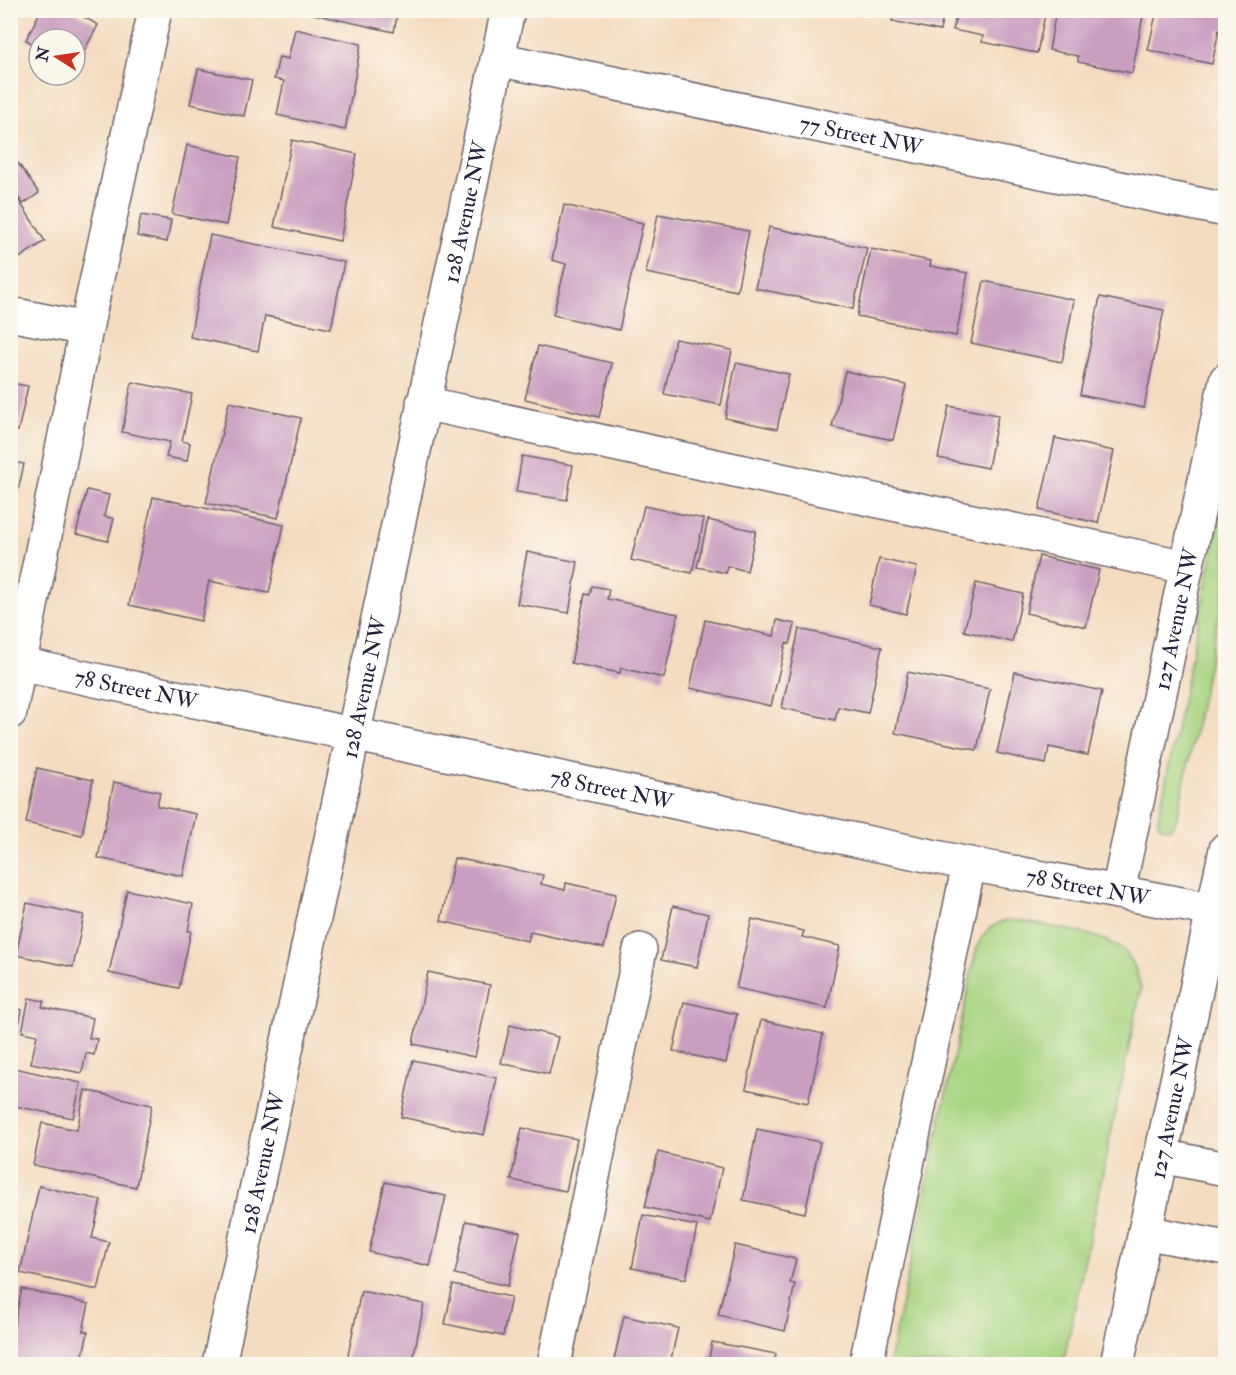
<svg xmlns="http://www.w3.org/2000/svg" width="1236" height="1375" font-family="'IM FELL Double Pica',serif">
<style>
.green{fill:#a8d582;stroke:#657c5e;stroke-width:1.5}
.building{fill:#c99ec0}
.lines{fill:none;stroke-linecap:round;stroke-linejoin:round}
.minor-casing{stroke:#6c636a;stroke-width:36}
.minor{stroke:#fff;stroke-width:33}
.labels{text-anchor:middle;stroke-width:4.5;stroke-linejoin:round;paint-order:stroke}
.street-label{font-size:22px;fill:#22223b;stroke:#fbf7ec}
</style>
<rect width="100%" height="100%" fill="#fbf7ec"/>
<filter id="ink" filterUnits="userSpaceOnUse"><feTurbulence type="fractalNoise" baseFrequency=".0167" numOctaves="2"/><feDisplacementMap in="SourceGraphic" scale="12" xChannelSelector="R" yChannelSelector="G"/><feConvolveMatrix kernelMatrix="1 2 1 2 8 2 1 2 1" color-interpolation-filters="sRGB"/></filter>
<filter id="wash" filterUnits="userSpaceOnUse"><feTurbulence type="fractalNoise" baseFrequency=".008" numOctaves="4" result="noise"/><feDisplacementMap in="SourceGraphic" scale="24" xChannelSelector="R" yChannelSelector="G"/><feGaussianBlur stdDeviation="1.35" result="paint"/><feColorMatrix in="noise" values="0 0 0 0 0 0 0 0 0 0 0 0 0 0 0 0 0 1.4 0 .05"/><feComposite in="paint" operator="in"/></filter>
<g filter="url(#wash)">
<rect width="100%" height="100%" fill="#f4dcc0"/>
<g class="green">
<polygon points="1225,491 1225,585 1176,822 1169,829 1159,826 1158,820"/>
<path d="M1015 920C1046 927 1105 931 1127 954 1135 964 1138 976 1141 989L1063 1364H889L977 947C985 928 995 921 1015 920Z"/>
</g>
<g id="blocks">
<g class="building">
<polygon points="41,10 72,10 98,25 75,68 75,39 39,39 39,47 26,40"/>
<polygon points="313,10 398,10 394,32 313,14"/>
<polygon points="944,10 940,31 892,21 894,14 884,12"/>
<polygon points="957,10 1046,10 1037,53 982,42 983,36 953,30"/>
<polygon points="1056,10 1144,10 1132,73 1078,62 1078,56 1049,50"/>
<polygon points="1157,10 1226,10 1225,32 1219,30 1212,64 1148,50"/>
<polygon points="295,29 361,44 345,130 277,115 284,81 274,79 279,57 288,59"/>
<polygon points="198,69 252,80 244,116 190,104"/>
<polygon points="292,140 357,154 340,241 274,227"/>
<polygon points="187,145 240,157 226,225 172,214"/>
<polygon points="18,163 39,193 23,204 10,186 10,168"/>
<polygon points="14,193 45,241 10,264 10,195"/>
<polygon points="564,205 643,223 619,330 553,315 566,264 552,260"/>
<polygon points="658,214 749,231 737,291 646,273"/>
<polygon points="141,215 171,220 167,242 137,236"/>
<polygon points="769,227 867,248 853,309 755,288"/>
<polygon points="210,235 344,262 331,329 265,316 258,351 190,337"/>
<polygon points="871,249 931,261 930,266 968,273 956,336 857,316"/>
<polygon points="984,281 1074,300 1062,362 971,343"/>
<polygon points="1100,297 1164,310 1144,408 1080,395"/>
<polygon points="675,339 732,350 721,405 664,394"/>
<polygon points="538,346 612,363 599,417 525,399"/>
<polygon points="736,363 789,374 777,429 725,418"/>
<polygon points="845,371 906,385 893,440 832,427"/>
<polygon points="132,382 192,394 182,441 190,443 187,461 166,457 170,442 122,432"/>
<polygon points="10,383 28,386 18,431 10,429"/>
<polygon points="229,402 301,418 278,518 206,503"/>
<polygon points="949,406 998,415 988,468 938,458"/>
<polygon points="1055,438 1114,451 1098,523 1039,510"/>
<polygon points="522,456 573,465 567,500 516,492"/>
<polygon points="10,461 24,464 11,522 10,522"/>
<polygon points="87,490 109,495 104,516 114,519 108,541 76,534"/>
<polygon points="153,497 284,525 269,593 209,581 201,621 129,605"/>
<polygon points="644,506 704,519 692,573 631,560"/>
<polygon points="708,520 756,531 747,571 727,566 726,573 697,567"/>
<polygon points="527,552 578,562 569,613 517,604"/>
<polygon points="1039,556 1099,570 1086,627 1026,613"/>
<polygon points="879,559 917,567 906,614 869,605"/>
<polygon points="976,583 1023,594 1012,642 964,631"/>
<polygon points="592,586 609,589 607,599 678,614 664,678 621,668 620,673 571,663 585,594 590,595"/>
<polygon points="705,620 774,636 777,620 795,624 790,644 786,643 771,706 690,688"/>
<polygon points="799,629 882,647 868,713 838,707 835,720 782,708"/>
<polygon points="908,672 990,689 977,750 895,733"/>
<polygon points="1015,672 1102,691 1088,755 1049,747 1046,764 997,753"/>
<polygon points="37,768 93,780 82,835 26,823"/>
<polygon points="114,782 160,792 157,806 196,814 183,876 98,858"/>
<polygon points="454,858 543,875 541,884 565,890 566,883 616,894 604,948 530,932 528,941 441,921"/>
<polygon points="127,890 193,904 188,931 191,931 179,988 109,973"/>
<polygon points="27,903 84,915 73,967 16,955"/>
<polygon points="673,906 708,914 697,967 661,960"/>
<polygon points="752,919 804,931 802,937 840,946 827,1008 736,988"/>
<polygon points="428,972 490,985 475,1057 413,1044"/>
<polygon points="29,998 44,1001 42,1007 93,1018 89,1038 97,1039 94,1055 86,1053 82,1073 31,1063 37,1035 22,1032"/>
<polygon points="684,1002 737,1014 726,1063 673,1051"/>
<polygon points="10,1007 22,1010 12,1058 10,1058"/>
<polygon points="761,1020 823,1034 808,1103 746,1089"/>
<polygon points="510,1025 558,1037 549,1074 501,1063"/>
<polygon points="413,1060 497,1078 484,1135 401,1117"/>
<polygon points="10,1067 81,1083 73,1118 10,1105"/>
<polygon points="85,1090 152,1105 136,1187 33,1165 42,1123 77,1130"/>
<polygon points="522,1128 577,1139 566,1191 511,1180"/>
<polygon points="757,1129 820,1142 805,1213 743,1200"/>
<polygon points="658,1152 722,1168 710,1222 645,1207"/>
<polygon points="385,1182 446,1196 430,1266 369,1252"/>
<polygon points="39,1186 101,1200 92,1238 109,1242 98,1290 20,1273"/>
<polygon points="643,1215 697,1226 686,1279 632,1268"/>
<polygon points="466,1221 520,1232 508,1286 455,1274"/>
<polygon points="735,1245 796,1259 790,1283 795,1284 785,1331 718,1315"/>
<polygon points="453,1285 511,1297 503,1336 445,1324"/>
<polygon points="22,1289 89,1304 83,1331 88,1332 81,1364 10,1364 10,1342"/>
<polygon points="361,1291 424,1304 412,1364 368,1364 347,1360"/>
<polygon points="624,1316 678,1328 670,1364 613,1364"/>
<polygon points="712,1342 776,1354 774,1364 708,1364"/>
</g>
</g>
</g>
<g filter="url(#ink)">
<use href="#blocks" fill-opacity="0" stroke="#6c636a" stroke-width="1.5"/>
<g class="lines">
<g class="minor-casing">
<g id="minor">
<path id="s1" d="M497 59 1226 210"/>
<polyline points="10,314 86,329"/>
<polyline points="423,403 1186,567"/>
<path id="s2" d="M10 662 969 864 1213 910"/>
<polyline points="10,712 86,329 155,10"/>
<path id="s3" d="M1118 892 1226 380"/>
<polyline points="1161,1156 1226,1169"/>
<polyline points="1145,1232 1226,1248"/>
<path id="s4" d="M219 1364 508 10"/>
<polyline points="554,1364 640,950"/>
<polyline points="866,1364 969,864"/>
<path id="s5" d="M1117 1364 1226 849"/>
</g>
</g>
<use href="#minor" class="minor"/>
</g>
</g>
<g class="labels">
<g class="street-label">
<text dy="8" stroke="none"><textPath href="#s1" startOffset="372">77 Street NW</textPath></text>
<text dy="8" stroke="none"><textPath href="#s4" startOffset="1178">128 Avenue NW</textPath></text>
<text dy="8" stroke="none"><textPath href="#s3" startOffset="279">127 Avenue NW</textPath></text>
<text dy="8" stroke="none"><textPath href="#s4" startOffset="692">128 Avenue NW</textPath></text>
<text dy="8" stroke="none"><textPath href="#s2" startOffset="129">78 Street NW</textPath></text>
<text dy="8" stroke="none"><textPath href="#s2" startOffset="615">78 Street NW</textPath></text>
<text dy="8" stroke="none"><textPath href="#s2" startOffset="1101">78 Street NW</textPath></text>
<text dy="8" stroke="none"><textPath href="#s5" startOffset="262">127 Avenue NW</textPath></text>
<text dy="8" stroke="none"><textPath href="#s4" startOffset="206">128 Avenue NW</textPath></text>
</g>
</g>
<rect width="1236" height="1375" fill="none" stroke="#fbf7ec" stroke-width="36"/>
<g transform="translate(57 57) rotate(282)"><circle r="28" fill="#fbf7ec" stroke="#a4a2a5" stroke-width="1.5"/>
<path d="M0-4.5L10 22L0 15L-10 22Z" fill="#c8321e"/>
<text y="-9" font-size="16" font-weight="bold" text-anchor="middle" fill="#22223b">N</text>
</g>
</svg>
